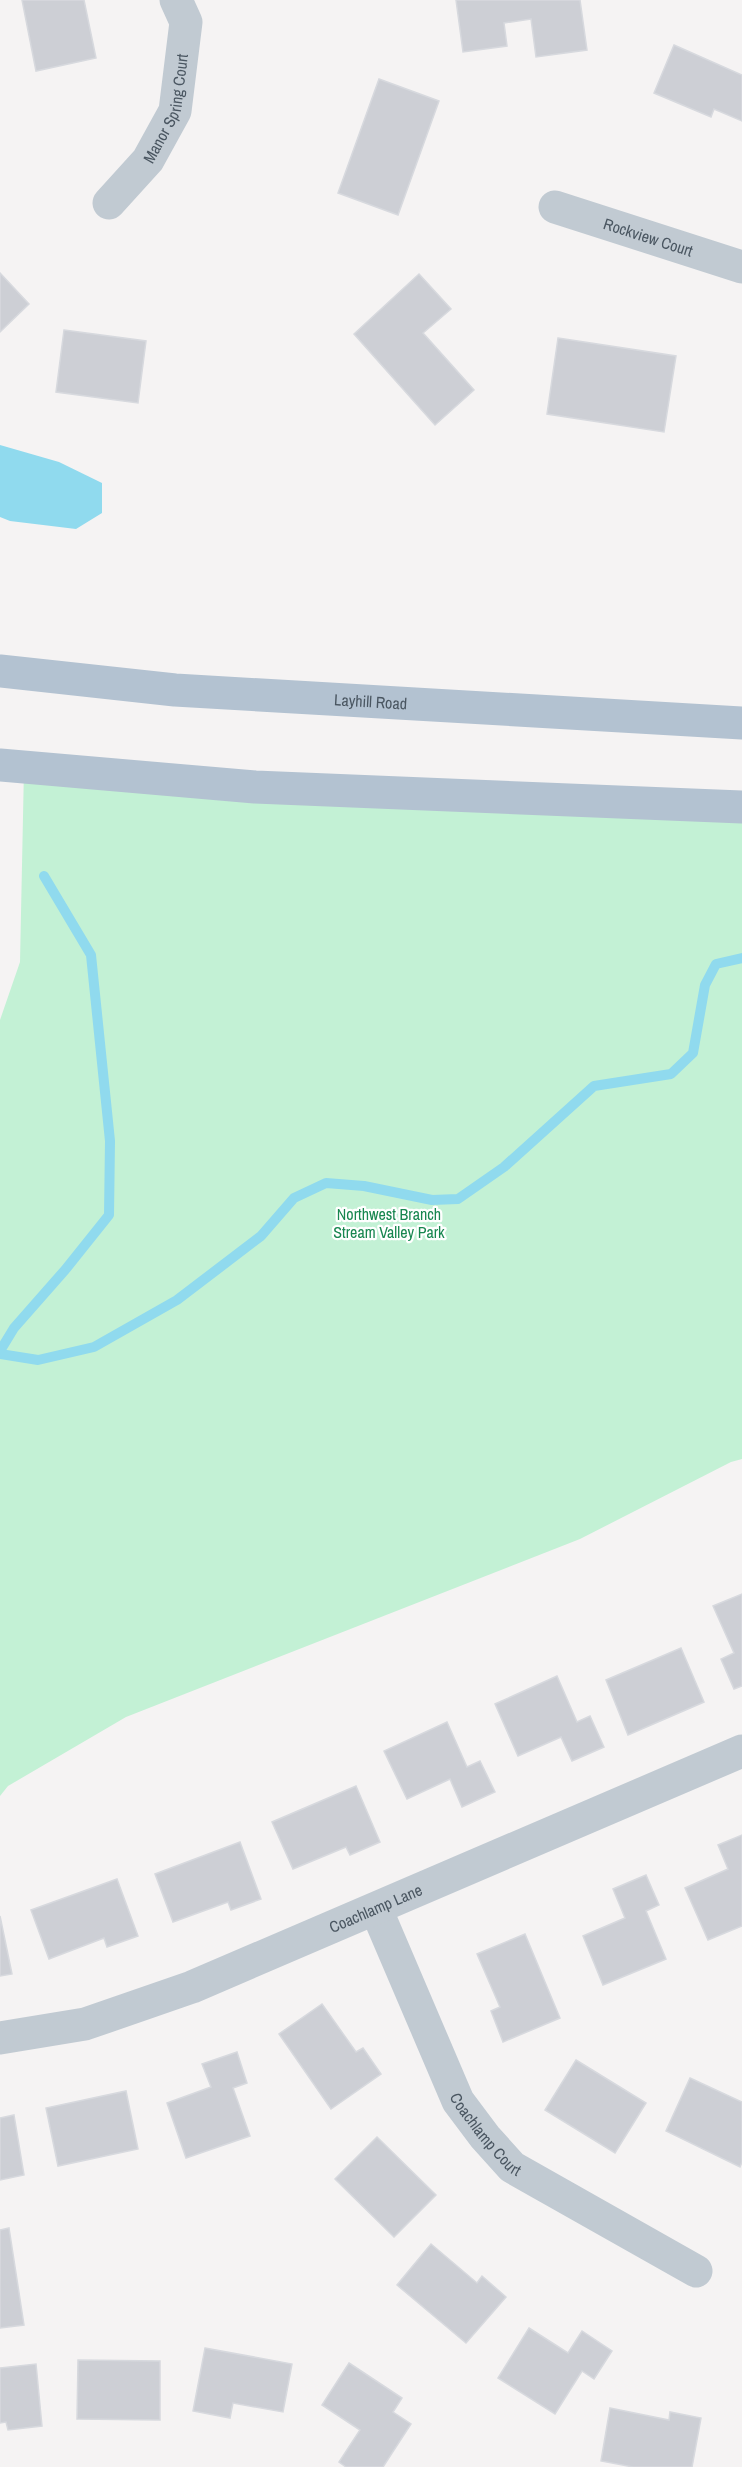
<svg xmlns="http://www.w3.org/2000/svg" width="742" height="2467" font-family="'Archivo Narrow',sans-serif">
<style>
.green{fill:#c3f1d5}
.water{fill:#90daee}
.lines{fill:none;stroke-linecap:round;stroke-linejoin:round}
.stream{stroke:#90daee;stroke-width:10}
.building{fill:#cdcfd5;stroke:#d7d9de;stroke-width:1.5}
.minor{stroke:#c1cad2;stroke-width:33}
.major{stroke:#b3c2d1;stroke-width:33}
.labels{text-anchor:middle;stroke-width:4.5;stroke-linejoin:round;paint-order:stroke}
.street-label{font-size:16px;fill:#4a5661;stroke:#fff}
.park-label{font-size:16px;fill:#17864f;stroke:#fff}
</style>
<rect width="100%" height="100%" fill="#f5f3f3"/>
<polygon class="green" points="24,768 742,807 742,1459 731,1462 580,1539 126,1717 8,1786 0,1796 0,1020 20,962"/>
<polygon class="water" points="0,445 59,462 102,483 102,513 76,529 10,521 0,517"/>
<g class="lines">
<g class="stream">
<polyline points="0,1351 14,1328 65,1270 109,1215 110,1141 91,955 44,876"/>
<polyline points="0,1354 38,1360 94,1347 177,1300 261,1236 294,1198 326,1183 364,1186 432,1200 458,1199 504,1167 594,1086 671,1074 693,1053 705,985 716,964 742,958"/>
</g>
</g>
<g class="building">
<polygon points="22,0 84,0 96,58 36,71"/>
<polygon points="456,0 580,0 587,50 536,57 531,19 504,23 507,46 463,52"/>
<polygon points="674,45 742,75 742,121 714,109 711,117 654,93"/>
<polygon points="379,79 439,101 398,215 338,193"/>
<polygon points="0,273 29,304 0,332"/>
<polygon points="419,274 451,309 423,333 474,390 435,425 354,334"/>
<polygon points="64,330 146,341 138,403 56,392"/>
<polygon points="558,338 676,356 664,432 547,414"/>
<polygon points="742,1594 742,1686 734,1689 721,1659 734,1653 713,1606"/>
<polygon points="681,1648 704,1702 628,1735 606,1680"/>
<polygon points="557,1676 577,1722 590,1716 604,1747 572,1761 561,1737 518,1756 495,1704"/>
<polygon points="447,1722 467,1767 480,1761 495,1792 462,1807 450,1779 407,1799 384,1751"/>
<polygon points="356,1786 380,1842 350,1855 346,1847 293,1869 272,1822"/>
<polygon points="742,1835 742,1926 708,1940 685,1888 728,1869 718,1845"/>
<polygon points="240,1842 261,1899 231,1910 228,1902 173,1922 155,1874"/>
<polygon points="646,1875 659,1905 646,1911 666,1959 603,1985 583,1936 625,1918 613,1889"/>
<polygon points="117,1879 138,1936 107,1947 104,1938 49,1959 31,1910"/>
<polygon points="0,1916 12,1974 0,1976"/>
<polygon points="525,1934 560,2018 503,2042 491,2011 500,2007 477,1954"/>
<polygon points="322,2004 356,2052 363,2048 381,2074 331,2109 279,2034"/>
<polygon points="237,2052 247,2083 233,2088 250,2136 186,2158 167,2103 211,2087 202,2064"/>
<polygon points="576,2060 646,2103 615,2153 545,2110"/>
<polygon points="690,2078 742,2102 742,2162 740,2167 666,2131"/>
<polygon points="126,2091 138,2149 58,2166 46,2108"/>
<polygon points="14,2115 24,2175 0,2180 0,2118"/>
<polygon points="377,2137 436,2195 394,2237 335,2179"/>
<polygon points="9,2228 24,2325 0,2328 0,2230"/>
<polygon points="431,2244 477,2283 482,2276 506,2297 466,2343 397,2285"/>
<polygon points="529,2328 568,2353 582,2331 612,2351 594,2379 582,2371 555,2414 498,2378"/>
<polygon points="205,2348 292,2364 283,2412 233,2403 230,2418 193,2411"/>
<polygon points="78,2360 160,2361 160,2420 77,2419"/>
<polygon points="349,2363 402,2398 393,2412 411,2424 383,2467 346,2467 339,2462 360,2430 322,2405"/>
<polygon points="36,2364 42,2426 8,2430 6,2422 0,2423 0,2368"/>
<polygon points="610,2408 669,2420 670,2412 701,2418 692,2467 633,2467 601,2461"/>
</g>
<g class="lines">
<g class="minor">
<path id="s1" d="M109 203 148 160 175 111 186 22 176 0"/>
<path id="s2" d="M555 207 742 267"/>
<path id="s3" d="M376 1909 458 2101 485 2137 512 2167 696 2271"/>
<path id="s4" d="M0 2038 85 2024 192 1987 742 1751"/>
</g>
<g class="major">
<path id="s5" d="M0 671 175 690 742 723"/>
<polyline points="0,765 255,787 742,807"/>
</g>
</g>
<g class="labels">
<g class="street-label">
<text dy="6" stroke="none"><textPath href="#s1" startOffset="114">Manor Spring Court</textPath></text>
<text dy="6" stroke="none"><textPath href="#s2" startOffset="98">Rockview Court</textPath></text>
<text dy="6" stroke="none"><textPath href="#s5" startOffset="372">Layhill Road</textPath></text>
<text dy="6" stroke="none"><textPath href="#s4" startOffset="399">Coachlamp Lane</textPath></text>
<text dy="6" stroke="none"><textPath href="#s3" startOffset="252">Coachlamp Court</textPath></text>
</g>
<g class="park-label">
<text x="389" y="1220">Northwest Branch<tspan x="389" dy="18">Stream Valley Park</tspan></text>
</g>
</g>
</svg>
